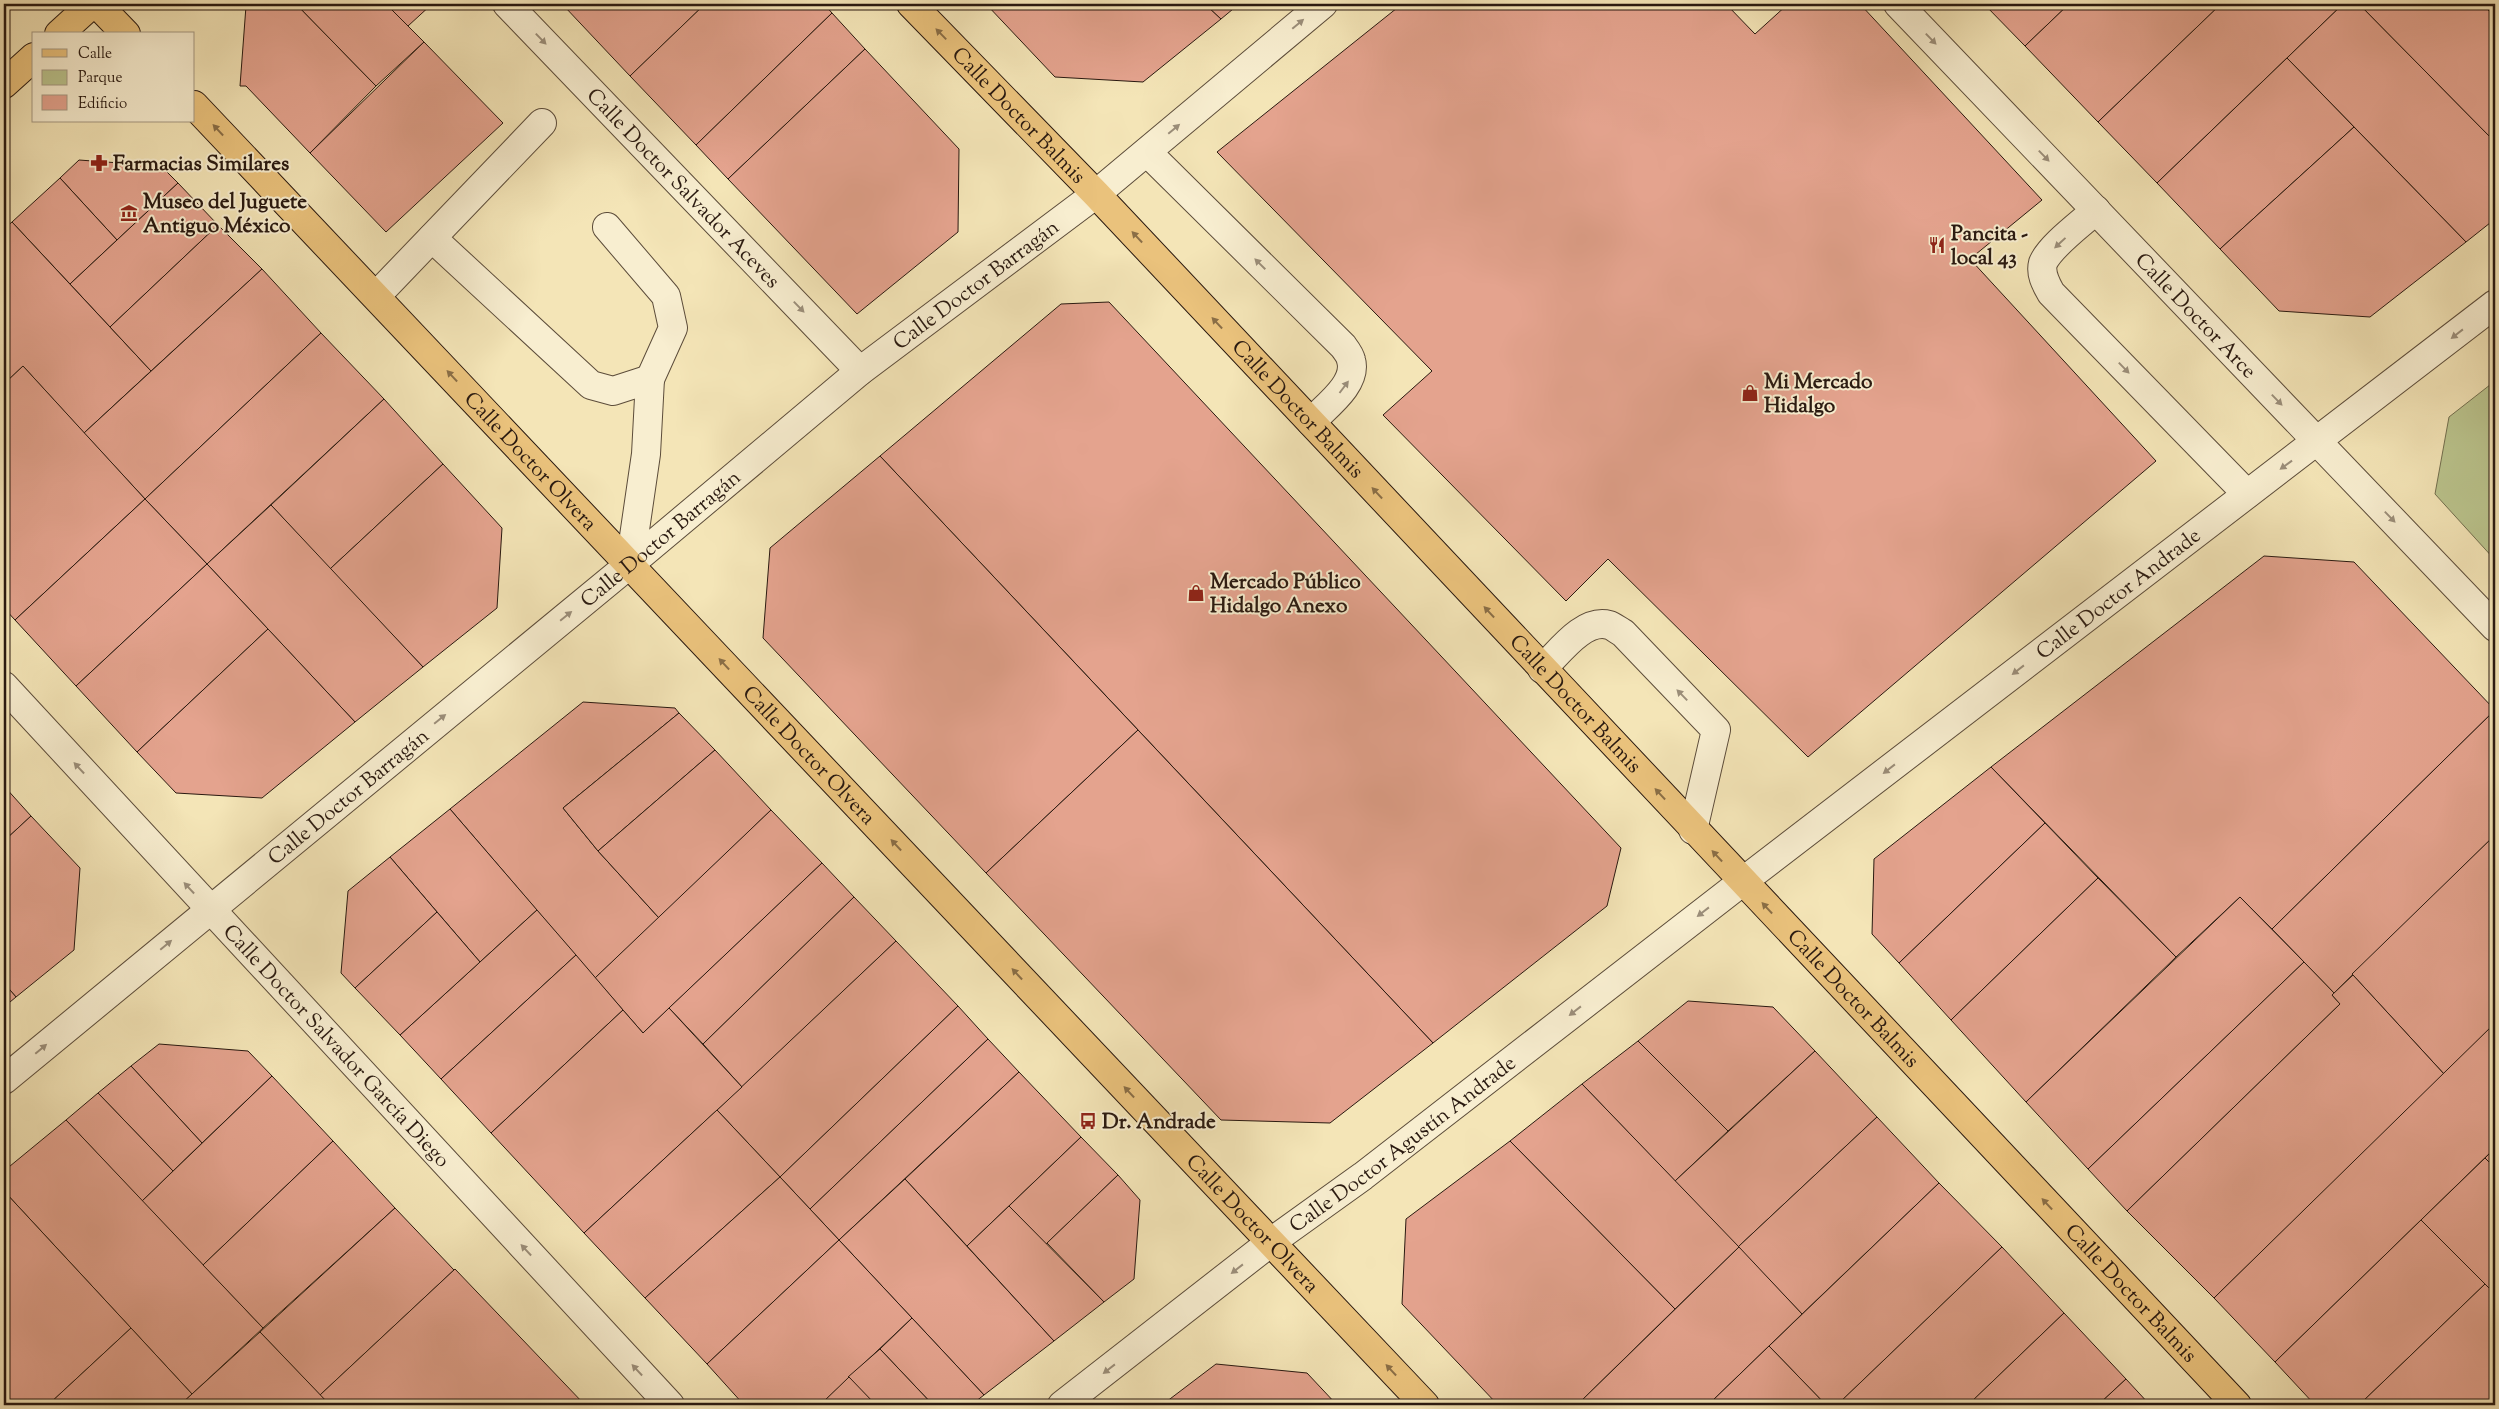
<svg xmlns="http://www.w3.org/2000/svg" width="2499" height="1409" font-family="'Sorts Mill Goudy',serif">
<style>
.green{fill:#bbc58e;stroke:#726f4f}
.building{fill:#e4a38e;stroke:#291910}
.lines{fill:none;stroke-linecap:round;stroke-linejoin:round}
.minor-casing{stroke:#5c4c3a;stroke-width:30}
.major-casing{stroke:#291910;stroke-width:30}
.minor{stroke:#f8eed0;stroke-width:28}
.major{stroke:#eac27c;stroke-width:28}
.oneway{fill:#9b8e7a}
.oneway2{fill:#8a6e46}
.labels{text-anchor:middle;stroke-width:4;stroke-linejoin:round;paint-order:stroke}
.street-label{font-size:21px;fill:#291910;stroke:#f8eed0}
.poi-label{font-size:21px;font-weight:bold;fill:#291910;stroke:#f8eed0;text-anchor:start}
</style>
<rect width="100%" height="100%" fill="#f4e5b7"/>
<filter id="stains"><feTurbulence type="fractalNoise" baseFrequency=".004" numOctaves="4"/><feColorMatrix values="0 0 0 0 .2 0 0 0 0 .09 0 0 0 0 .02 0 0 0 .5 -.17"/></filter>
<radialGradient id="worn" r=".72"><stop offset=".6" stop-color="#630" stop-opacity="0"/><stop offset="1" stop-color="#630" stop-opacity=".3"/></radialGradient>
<polygon class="green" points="2495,381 2495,560 2435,494 2449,417"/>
<g class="building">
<polygon points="248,4 296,4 376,86 310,153 246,86 240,86 246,6"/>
<polygon points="296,4 386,4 424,42 376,86"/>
<polygon points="386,4 432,4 408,26"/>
<polygon points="567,4 705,4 630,76 564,6"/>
<polygon points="705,4 824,4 832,13 696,145 630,76"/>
<polygon points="986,4 1205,4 1221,19 1143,82 1055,77"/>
<polygon points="1205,4 1239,4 1221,19"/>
<polygon points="1402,4 1726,4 1755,34 1788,4 1860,4 2042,200 1970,259 2156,461 1808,757 1608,559 1566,601 1383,415 1432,371 1217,152"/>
<polygon points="1984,4 2069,4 2025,46"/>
<polygon points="2069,4 2221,4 2098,122 2025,46"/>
<polygon points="2221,4 2343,4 2157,183 2098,122"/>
<polygon points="2343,4 2359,4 2495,142 2495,219 2466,242 2287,58"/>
<polygon points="2359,4 2482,4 2495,17 2495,142"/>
<polygon points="2482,4 2495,4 2495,17"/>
<polygon points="832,13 865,49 728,179 696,145"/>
<polygon points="424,42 503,123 386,232 310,153"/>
<polygon points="865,49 959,149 958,232 857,314 728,179"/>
<polygon points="2287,58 2354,127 2220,249 2157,183"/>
<polygon points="2354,127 2466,242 2370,317 2279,311 2220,249"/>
<polygon points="79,160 161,166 178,183 117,240 60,178"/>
<polygon points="60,178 117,240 70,284 12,222"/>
<polygon points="178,183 218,225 110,327 70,284"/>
<polygon points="12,222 151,371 84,433 23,366 4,384 4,229"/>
<polygon points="218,225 262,269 151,371 110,327"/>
<polygon points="262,269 321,333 145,499 84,433"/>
<polygon points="1109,302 1621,848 1607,906 1433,1043 880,456 1061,304"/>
<polygon points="321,333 384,399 207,564 145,499"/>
<polygon points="23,366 145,499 15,620 4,608 4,384"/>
<polygon points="384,399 443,464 330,569 271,505"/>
<polygon points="880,456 1138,730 986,873 763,638 770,548"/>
<polygon points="443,464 502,528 497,608 423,667 330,569"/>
<polygon points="145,499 207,564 76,686 15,620"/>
<polygon points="271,505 423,667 355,722 207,564"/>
<polygon points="2264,556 2354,562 2495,710 2272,929 2240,897 2176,957 1991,767"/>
<polygon points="207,564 268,629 137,752 76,686"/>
<polygon points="268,629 355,722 262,798 176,793 137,752"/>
<polygon points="583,702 675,708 679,713 563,808 598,851 659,918 595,978 450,809"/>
<polygon points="2495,710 2495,835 2334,993 2272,929"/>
<polygon points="679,713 715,750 598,851 563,808"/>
<polygon points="1138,730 1433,1043 1330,1123 1221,1120 986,873"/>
<polygon points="715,750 771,810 659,918 598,851"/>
<polygon points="1991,767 2045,823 1899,963 1872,934 1874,859"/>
<polygon points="4,786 31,816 4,841"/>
<polygon points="450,809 537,910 480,962 390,857"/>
<polygon points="771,810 822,863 643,1033 595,978"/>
<polygon points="31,816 80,868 74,950 16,997 4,983 4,841"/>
<polygon points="2045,823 2098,878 1951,1020 1899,963"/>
<polygon points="2495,835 2495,1023 2444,1074 2352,974"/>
<polygon points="390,857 437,912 355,988 341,973 348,891"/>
<polygon points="822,863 854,897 703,1044 669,1008"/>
<polygon points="2098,878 2176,957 2026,1102 1951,1020"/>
<polygon points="854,897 896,941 742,1087 703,1044"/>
<polygon points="2240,897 2304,962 2088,1169 2026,1102"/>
<polygon points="537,910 576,955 441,1079 400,1035"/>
<polygon points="437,912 480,962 400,1035 355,988"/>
<polygon points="896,941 958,1006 780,1177 717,1110"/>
<polygon points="576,955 623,1010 491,1133 441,1079"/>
<polygon points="2304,962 2334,993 2332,995 2340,1004 2127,1211 2088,1169"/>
<polygon points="2353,975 2444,1074 2214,1298 2127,1211 2340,1004 2332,995"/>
<polygon points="4,983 16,997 4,1007"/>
<polygon points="1688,1001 1773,1007 1815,1051 1728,1131 1638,1041"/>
<polygon points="958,1006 988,1039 810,1209 780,1177"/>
<polygon points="669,1008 742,1087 584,1233 491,1133 623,1010 643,1033"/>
<polygon points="2495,1023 2495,1148 2275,1362 2214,1298"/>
<polygon points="988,1039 1019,1072 839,1240 810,1209"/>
<polygon points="1638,1041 1728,1131 1675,1181 1582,1084"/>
<polygon points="159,1044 248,1051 272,1076 202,1143 131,1066"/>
<polygon points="1815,1051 1877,1117 1738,1247 1675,1181"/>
<polygon points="131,1066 202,1143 173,1171 98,1093"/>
<polygon points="1019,1072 1081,1137 967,1246 905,1179"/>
<polygon points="272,1076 333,1141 203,1265 142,1201"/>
<polygon points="1582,1084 1739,1247 1675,1309 1510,1141"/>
<polygon points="98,1093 173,1171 142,1201 66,1120"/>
<polygon points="717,1110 780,1177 645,1298 584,1233"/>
<polygon points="1877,1117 1939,1183 1802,1314 1738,1247"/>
<polygon points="66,1120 263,1328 192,1394 4,1191 4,1171"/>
<polygon points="1081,1137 1118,1175 1046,1244 1009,1206"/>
<polygon points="333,1141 395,1208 263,1328 203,1265"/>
<polygon points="1510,1141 1675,1309 1577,1405 1498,1405 1402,1304 1406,1219"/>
<polygon points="2495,1148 2495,1168 2485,1158"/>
<polygon points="2485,1158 2495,1168 2495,1294 2421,1220"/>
<polygon points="1118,1175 1140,1200 1134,1279 1104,1302 1047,1243"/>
<polygon points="780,1177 839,1240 707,1364 645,1298"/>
<polygon points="905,1179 1054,1341 984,1395 839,1240"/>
<polygon points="1939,1183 2002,1247 1837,1405 1826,1405 1769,1346"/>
<polygon points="4,1191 131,1328 48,1405 4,1405"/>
<polygon points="1009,1206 1104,1302 1054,1341 967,1246"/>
<polygon points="395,1208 454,1270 320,1395 260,1332"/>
<polygon points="2421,1220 2485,1284 2359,1405 2315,1405 2275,1362"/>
<polygon points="839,1240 912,1318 820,1405 744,1405 707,1364"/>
<polygon points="1739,1247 1802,1314 1708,1405 1577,1405"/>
<polygon points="2002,1247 2064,1313 1968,1405 1837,1405"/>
<polygon points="455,1269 585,1405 330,1405 320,1395"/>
<polygon points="2485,1284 2495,1294 2495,1405 2359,1405"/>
<polygon points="2064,1313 2126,1379 2098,1405 1968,1405"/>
<polygon points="912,1318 984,1395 971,1405 933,1405 880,1349"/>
<polygon points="131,1328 192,1394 180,1405 48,1405"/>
<polygon points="260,1332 330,1405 180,1405 192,1394"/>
<polygon points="1769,1346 1826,1405 1708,1405"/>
<polygon points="880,1349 933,1405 876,1405 848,1377"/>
<polygon points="1216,1364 1307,1373 1337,1405 1162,1405"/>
<polygon points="849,1377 876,1405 820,1405"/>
<polygon points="2126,1379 2150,1405 2098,1405"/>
</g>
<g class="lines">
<g class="minor-casing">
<g id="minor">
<path id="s1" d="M507 4 860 371"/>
<path id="s2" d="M1898 4 2495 627"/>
<path d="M1147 152 1343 346C1346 350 1350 355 1351 360 1358 384 1325 407 1311 422"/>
<path d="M2096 210C2082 223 2050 246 2043 263 2040 274 2046 284 2051 293L2247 494"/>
<polyline points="607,227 666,296 673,328 650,379"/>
<polyline points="432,238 591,385 613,391 650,379 646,454 630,564"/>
<polyline points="376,296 542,123"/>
<path d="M1542 669C1559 653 1583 618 1609 625 1613 626 1619 631 1623 633L1716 730 1693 830"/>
<path id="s3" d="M4 686 670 1405"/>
<path id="s4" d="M4 1080 630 564 860 371 1096 194 1323 4"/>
<path id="s5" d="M1062 1405 1271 1242 1363 1176 1742 882 2495 304"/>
</g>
</g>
<g class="major-casing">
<g id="major">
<polyline points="97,4 126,34"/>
<path id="s6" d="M911 4 1096 194 2237 1405"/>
<polyline points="59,34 92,4"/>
<polyline points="4,84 34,57"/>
<path id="s7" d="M194 105 1425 1405"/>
</g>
</g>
<use href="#minor" class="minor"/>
<use href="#major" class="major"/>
</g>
<defs><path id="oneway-solid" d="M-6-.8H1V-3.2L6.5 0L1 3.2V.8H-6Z" transform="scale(1.25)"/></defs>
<g class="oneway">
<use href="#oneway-solid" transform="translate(1298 24) rotate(-40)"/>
<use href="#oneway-solid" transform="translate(541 39) rotate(46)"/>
<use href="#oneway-solid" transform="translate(1931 39) rotate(46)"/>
<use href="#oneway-solid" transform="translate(1174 129) rotate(-40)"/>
<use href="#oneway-solid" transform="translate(2044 156) rotate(46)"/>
<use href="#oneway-solid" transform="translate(2060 243) rotate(137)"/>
<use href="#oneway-solid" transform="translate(1260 264) rotate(-135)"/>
<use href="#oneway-solid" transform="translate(799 307) rotate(46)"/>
<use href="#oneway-solid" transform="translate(2457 334) rotate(142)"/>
<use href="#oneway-solid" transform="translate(2124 368) rotate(46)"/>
<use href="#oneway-solid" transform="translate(1344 387) rotate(-53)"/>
<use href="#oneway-solid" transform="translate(2277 400) rotate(46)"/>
<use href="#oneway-solid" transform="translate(2286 465) rotate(144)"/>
<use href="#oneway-solid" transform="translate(2390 517) rotate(46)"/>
<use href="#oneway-solid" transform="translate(566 616) rotate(-39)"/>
<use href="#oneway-solid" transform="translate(2018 670) rotate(142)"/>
<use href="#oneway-solid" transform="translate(1682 695) rotate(-134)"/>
<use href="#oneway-solid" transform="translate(440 719) rotate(-39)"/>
<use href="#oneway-solid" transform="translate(79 768) rotate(-133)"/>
<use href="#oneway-solid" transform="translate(1889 769) rotate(142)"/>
<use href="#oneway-solid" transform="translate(189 888) rotate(-133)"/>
<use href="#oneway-solid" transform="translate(1703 912) rotate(142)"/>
<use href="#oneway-solid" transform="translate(166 945) rotate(-40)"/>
<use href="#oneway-solid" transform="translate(1575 1011) rotate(142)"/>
<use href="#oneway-solid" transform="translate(41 1049) rotate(-40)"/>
<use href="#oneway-solid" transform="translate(526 1250) rotate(-133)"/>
<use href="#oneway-solid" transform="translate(1237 1269) rotate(142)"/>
<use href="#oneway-solid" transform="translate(1109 1369) rotate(142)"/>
<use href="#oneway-solid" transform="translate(637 1370) rotate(-133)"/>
</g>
<g class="oneway2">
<use href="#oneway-solid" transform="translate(941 34) rotate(-134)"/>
<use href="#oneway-solid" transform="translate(218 130) rotate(-133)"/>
<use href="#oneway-solid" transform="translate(1137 237) rotate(-133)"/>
<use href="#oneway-solid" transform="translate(1217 323) rotate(-133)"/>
<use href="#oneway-solid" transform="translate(452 376) rotate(-133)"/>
<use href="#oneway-solid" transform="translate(1377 493) rotate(-133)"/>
<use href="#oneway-solid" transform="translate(1489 612) rotate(-133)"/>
<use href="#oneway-solid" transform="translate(724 664) rotate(-133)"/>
<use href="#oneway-solid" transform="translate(1660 794) rotate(-133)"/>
<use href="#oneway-solid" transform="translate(896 845) rotate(-133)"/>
<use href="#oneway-solid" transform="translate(1717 856) rotate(-133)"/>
<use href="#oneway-solid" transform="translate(1767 908) rotate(-133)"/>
<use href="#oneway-solid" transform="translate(1017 974) rotate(-133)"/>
<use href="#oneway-solid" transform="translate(1129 1092) rotate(-133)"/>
<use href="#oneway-solid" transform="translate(2047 1204) rotate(-133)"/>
<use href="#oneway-solid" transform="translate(1391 1370) rotate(-133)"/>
</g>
<defs>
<g id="pharmacy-bare" transform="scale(1.35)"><path d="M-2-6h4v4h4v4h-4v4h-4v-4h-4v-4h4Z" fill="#8f2418" stroke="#f8eed0" stroke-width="2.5" paint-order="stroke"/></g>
<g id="museum-bare" transform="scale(1.35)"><path d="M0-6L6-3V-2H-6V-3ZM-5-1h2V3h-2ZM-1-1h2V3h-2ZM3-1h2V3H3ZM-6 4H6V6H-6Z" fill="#8f2418" stroke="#f8eed0" stroke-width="2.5" paint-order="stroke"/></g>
<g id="restaurant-bare" transform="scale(1.35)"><path d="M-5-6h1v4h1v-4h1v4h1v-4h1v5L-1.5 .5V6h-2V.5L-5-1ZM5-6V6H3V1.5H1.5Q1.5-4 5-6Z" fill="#8f2418" stroke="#f8eed0" stroke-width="2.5" paint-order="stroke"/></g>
<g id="shop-bare" transform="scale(1.35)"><path d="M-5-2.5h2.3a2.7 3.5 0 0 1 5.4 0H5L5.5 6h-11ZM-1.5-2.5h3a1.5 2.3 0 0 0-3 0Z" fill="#8f2418" stroke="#f8eed0" stroke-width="2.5" paint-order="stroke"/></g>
<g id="bus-bare" transform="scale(1.35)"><path d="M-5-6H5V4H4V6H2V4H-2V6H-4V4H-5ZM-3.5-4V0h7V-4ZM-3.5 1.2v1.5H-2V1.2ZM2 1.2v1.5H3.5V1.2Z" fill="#8f2418" stroke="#f8eed0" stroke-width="2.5" paint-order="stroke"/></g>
</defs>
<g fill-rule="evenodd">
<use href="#pharmacy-bare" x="99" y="163"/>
<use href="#museum-bare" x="129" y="213"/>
<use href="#restaurant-bare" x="1937" y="245"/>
<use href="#shop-bare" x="1750" y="393"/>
<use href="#shop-bare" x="1196" y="593"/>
<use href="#bus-bare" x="1088" y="1121"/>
</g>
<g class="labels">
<g class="street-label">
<text dy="7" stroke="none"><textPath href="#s6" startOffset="155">Calle Doctor Balmis</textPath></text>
<text dy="7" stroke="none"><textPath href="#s1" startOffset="255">Calle Doctor Salvador Aceves</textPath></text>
<text dy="7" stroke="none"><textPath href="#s4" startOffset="1256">Calle Doctor Barragán</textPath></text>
<text dy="7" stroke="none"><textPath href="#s2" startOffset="431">Calle Doctor Arce</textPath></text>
<text dy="7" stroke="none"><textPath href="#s6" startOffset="560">Calle Doctor Balmis</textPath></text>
<text dy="7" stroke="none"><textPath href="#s7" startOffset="490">Calle Doctor Olvera</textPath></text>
<text dy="7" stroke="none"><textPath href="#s4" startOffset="851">Calle Doctor Barragán</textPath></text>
<text dy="7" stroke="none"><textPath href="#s5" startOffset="1332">Calle Doctor Andrade</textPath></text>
<text dy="7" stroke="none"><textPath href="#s6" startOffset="965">Calle Doctor Balmis</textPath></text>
<text dy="7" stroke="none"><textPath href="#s7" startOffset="895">Calle Doctor Olvera</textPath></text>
<text dy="7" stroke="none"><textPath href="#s4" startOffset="446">Calle Doctor Barragán</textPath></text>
<text dy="7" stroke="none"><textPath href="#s6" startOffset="1370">Calle Doctor Balmis</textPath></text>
<text dy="7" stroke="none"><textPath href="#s3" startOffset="490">Calle Doctor Salvador García Diego</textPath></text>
<text dy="7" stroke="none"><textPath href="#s5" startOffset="429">Calle Doctor Agustín Andrade</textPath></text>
<text dy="7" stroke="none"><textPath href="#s7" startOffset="1540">Calle Doctor Olvera</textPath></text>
<text dy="7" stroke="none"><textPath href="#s6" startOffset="1775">Calle Doctor Balmis</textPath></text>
</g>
<g class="poi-label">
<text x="113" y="170">Farmacias Similares</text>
<text x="143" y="208">Museo del Juguete<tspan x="143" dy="24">Antiguo México</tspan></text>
<text x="1951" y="240">Pancita -<tspan x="1951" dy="24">local 43</tspan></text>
<text x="1764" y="388">Mi Mercado<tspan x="1764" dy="24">Hidalgo</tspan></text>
<text x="1210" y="588">Mercado Público<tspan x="1210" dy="24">Hidalgo Anexo</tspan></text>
<text x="1102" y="1128">Dr. Andrade</text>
</g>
</g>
<rect width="2499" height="1409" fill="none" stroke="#f4e5b7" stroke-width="20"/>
<rect x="5" y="5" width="2489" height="1399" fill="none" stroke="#291910" stroke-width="2.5"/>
<rect x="10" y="10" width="2479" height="1389" fill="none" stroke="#291910"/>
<rect x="32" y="32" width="162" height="90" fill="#f8eed0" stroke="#a59983"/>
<rect x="42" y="49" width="25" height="8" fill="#eac27c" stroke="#a59983"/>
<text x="78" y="58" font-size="15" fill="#291910">Calle</text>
<rect x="42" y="70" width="25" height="15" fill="#bbc58e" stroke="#a59983"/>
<text x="78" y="82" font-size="15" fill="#291910">Parque</text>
<rect x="42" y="95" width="25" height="15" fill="#e4a38e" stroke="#a59983"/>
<text x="78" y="108" font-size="15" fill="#291910">Edificio</text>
<rect width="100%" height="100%" filter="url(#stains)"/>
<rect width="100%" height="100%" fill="url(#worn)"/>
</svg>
